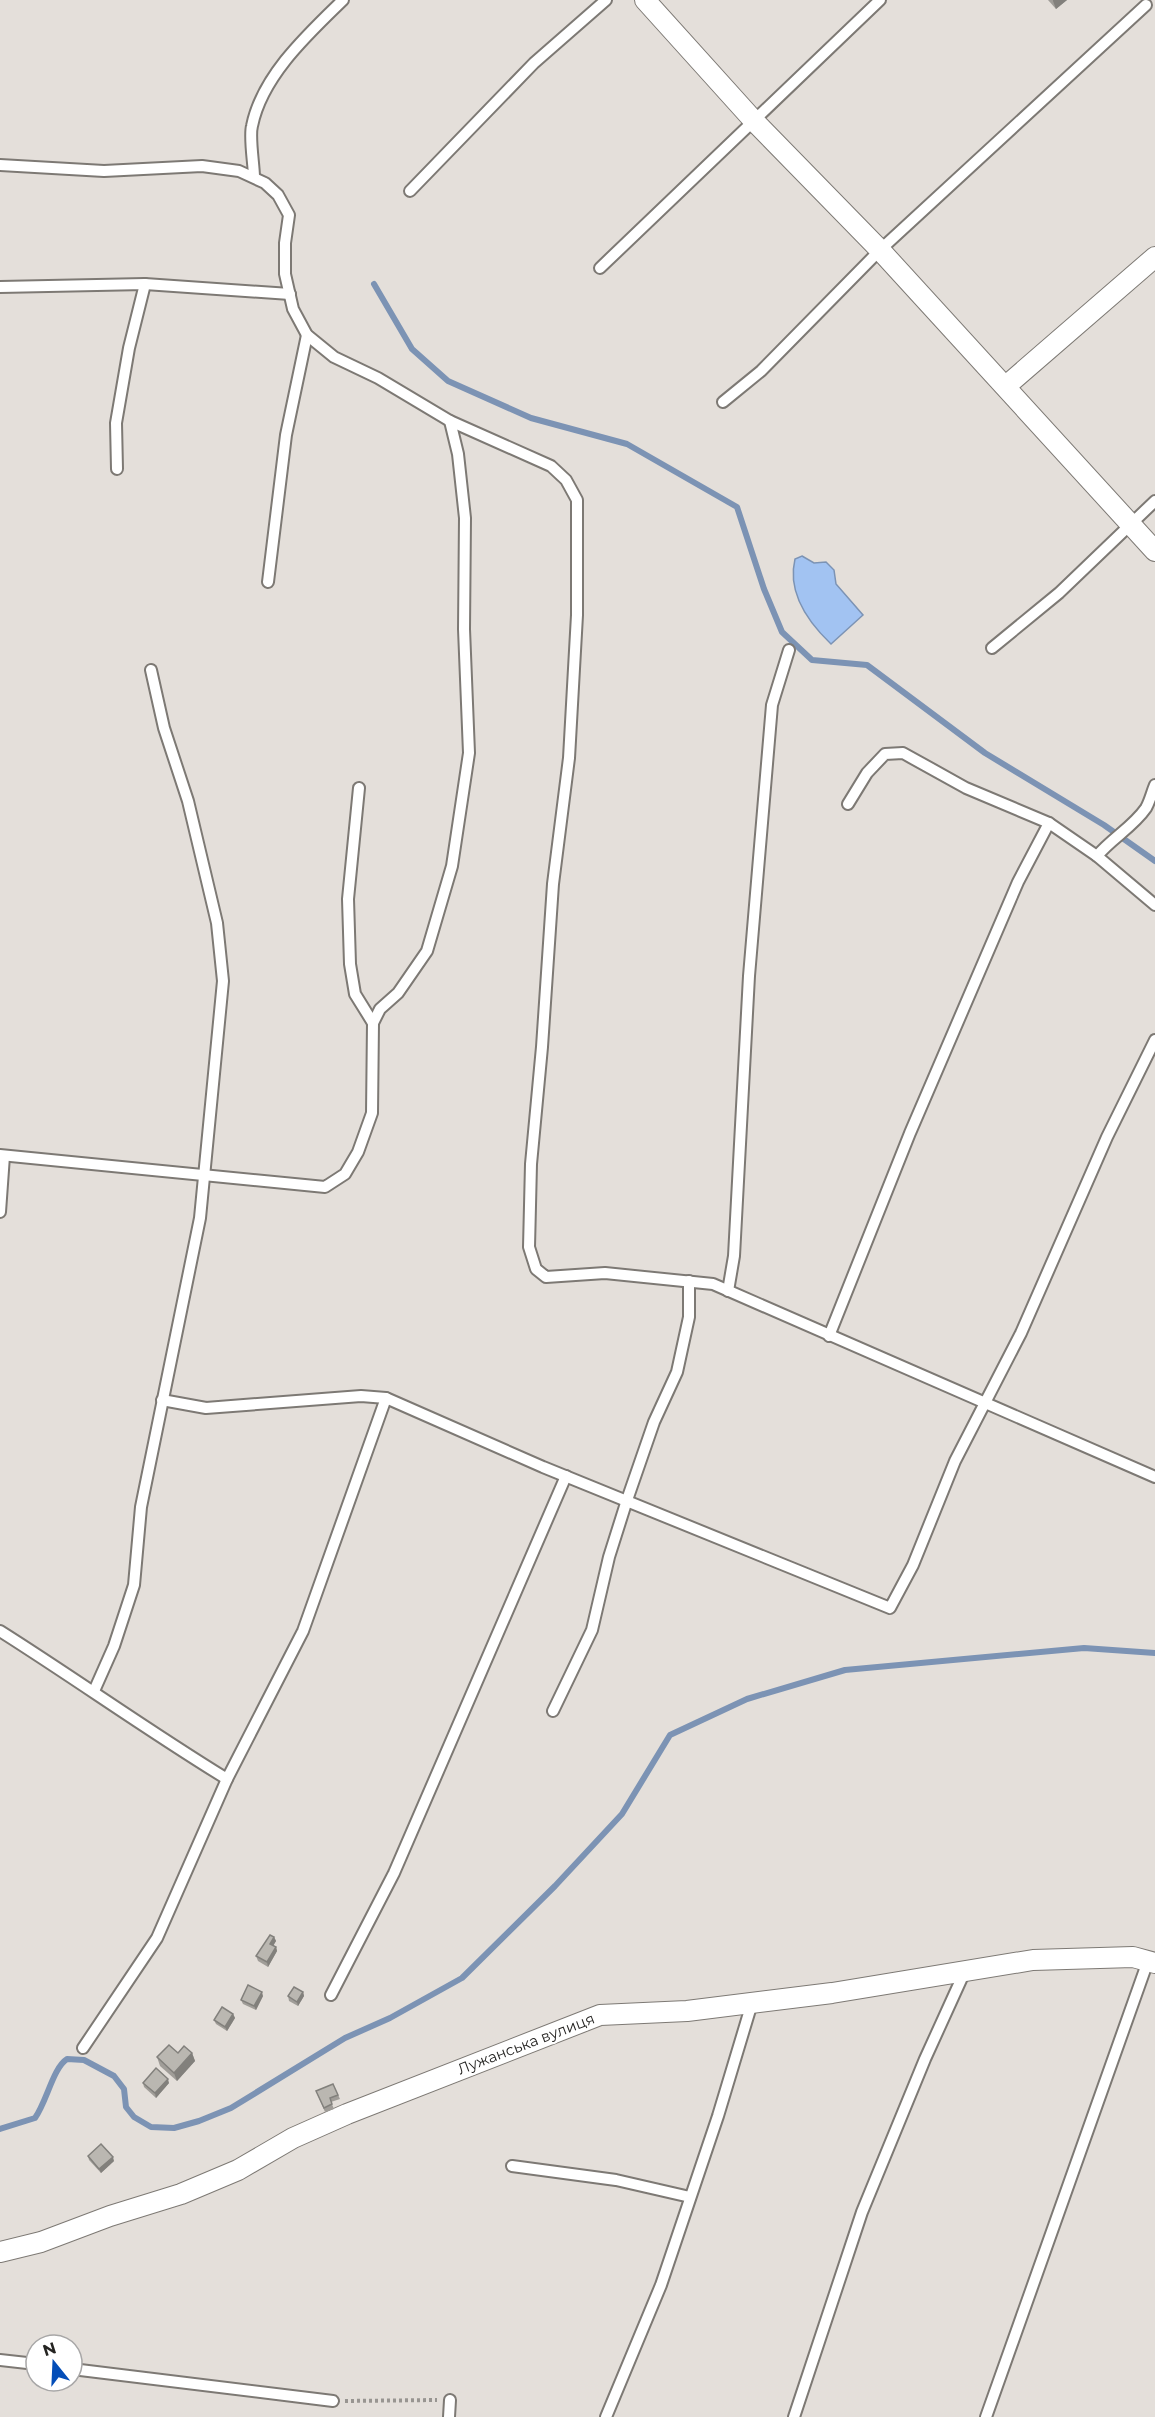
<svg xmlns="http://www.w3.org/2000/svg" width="1155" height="2417" font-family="Montserrat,sans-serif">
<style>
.water{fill:#a2c3f2;stroke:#7c93b4;stroke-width:1.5}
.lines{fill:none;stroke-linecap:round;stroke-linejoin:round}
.stream{stroke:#7c93b4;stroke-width:6}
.lane-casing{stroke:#7d7974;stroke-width:14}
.street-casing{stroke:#7d7974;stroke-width:22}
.path{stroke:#989591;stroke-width:4;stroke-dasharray:3 3;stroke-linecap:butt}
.lane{stroke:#fff;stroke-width:10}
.street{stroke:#fff;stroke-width:20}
.wall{fill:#a09d98}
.shaded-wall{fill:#82807c}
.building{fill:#bab7b1;stroke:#82807c;stroke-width:1.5}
.labels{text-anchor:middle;stroke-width:4.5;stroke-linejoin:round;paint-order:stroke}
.street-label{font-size:15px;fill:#252422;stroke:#fff}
</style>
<rect width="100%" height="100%" fill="#e4dfda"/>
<path class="water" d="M802 556 814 563 826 562 834 570 836 584 863 615 831 644C808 622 787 592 795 559Z"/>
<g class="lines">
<g class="stream">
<polyline points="374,284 412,349 448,381 531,418 627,444 737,507 764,589 782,632 812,660 867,665 985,753 1104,825 1155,861"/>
<path d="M0 2129 35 2118C47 2101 53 2068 67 2059L84 2060 114 2076 124 2089 126 2107 134 2117 151 2127 174 2128 199 2121 231 2108 345 2038 390 2018 462 1978 555 1886 622 1814 670 1735 747 1699 845 1670 1084 1648 1155 1653"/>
</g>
<g class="lane-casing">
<g id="lane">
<polyline points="0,165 104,171 202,166 239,171 265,183 278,195 289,215 285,243 285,274 293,309 307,335 334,357 378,378 450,421 551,466 566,480 577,500 577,615 569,758 553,884 542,1047 531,1164 529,1247 536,1269 546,1277 605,1273 713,1284 1155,1477"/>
<path d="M254 177C254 165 249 137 252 126 262 76 308 34 343 0"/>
<polyline points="410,191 534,63 606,0"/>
<polyline points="600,268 880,0"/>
<polyline points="0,287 145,284 290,294"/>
<polyline points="723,402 761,371 880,250 1146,5"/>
<polyline points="117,469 116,423 129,348 145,284"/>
<polyline points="268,582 286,435 307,335"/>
<polyline points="992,648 1059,593 1155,501"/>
<polyline points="359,788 348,899 350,964 355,994 373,1023"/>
<polyline points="848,804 867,773 885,754 903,753 966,788 1049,823 1097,856 1155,905"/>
<path d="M1097 856C1112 838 1133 827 1146 808 1150 801 1152 792 1155 785"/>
<polyline points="0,1155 325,1187 345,1174 358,1152 372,1113 373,1023 380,1009 398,993 427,951 452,866 469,753 464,629 465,518 458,454 450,421"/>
<polyline points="0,1212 4,1156"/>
<polyline points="728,1291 734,1256 749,976 772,705 789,650"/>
<polyline points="829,1336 910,1133 1018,882 1049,823"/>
<polyline points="162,1400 206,1408 361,1396 386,1398 543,1467 890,1608 913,1565 955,1461 1021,1333 1107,1137 1155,1040"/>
<path d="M0 1631C76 1679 150 1732 227 1779"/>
<polyline points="94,1691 114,1646 134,1585 141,1507 200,1218 223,981 217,923 188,801 164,728 151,670"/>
<polyline points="553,1711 592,1630 609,1557 627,1500 654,1422 677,1372 689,1317 689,1281"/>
<polyline points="331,1995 394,1873 566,1476"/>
<polyline points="83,2048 157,1938 227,1779 303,1631 386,1398"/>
<polyline points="512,2166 616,2180 690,2197"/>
<polyline points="0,2360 36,2364"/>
<polyline points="72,2369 333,2401"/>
<polyline points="449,2417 450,2400"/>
<polyline points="606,2417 661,2285 718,2116 752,2003"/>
<polyline points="794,2417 862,2212 925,2059 965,1971"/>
<polyline points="986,2417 1148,1961"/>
</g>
</g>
<g class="street-casing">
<g id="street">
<polyline points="645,0 755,122 880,250 1155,551"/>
<polyline points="1006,386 1155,257"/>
<polyline points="0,2252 41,2242 110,2216 181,2194 238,2170 293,2138 347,2114 600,2015 687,2011 832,1993 1033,1960 1133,1957 1155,1963"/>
</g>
</g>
<polyline class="path" points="345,2401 437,2400"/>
<use href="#lane" class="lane"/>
<use href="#street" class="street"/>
</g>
<g class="wall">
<polygon points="1048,0 1067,0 1056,9"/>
<polygon points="274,1937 276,1941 273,1945 276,1947 277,1951 268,1967 258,1961 256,1956"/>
<polygon points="303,1992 304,1996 298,2006 289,2001 288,1996"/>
<polygon points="263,1996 256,2010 243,2004 241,2000"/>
<polygon points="233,2014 235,2018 227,2031 216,2024 214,2020"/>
<polygon points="178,2053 192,2053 195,2061 177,2081 160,2066 157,2057"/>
<polygon points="143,2083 169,2083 156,2098 144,2087"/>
<polygon points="333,2084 340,2099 331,2102 334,2109 325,2112 316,2091"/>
<polygon points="88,2156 114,2161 101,2173 89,2160"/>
</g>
<g class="shaded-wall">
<polygon points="1053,0 1067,0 1056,9 1053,1"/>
<polygon points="274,1937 276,1941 272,1948 270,1944"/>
<polygon points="276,1947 277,1951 268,1967 267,1962"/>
<polygon points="262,1992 263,1996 256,2010 254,2006"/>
<polygon points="303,1992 304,1996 298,2006 297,2002"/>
<polygon points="233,2014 235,2018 227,2031 225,2027"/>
<polygon points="192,2053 195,2061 177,2081 174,2073"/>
<polygon points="168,2079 169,2083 156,2098 155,2093"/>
<polygon points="113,2157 114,2161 101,2173 99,2169"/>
</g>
<g class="building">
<polygon points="270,1935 274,1937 270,1944 276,1947 267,1962 256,1956"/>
<polygon points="248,1985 262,1992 254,2006 241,2000"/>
<polygon points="294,1987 303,1992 297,2002 288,1996"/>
<polygon points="222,2007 233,2014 225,2027 214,2020"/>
<polygon points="169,2045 178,2053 184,2046 192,2053 174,2073 157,2057"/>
<polygon points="156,2068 168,2079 155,2093 143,2083"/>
<polygon points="333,2084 338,2095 330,2098 332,2104 324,2108 316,2091"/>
<polygon points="101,2144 113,2157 99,2169 88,2156"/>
</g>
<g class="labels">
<g class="street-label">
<text transform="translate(526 2044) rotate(-21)" y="5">Лужанська вулиця</text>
</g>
</g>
<g transform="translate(54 2363) rotate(342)"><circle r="28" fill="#ffffff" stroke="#a8a7a7" stroke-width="1.5"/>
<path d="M0-4.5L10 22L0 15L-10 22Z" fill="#044eb8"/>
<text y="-9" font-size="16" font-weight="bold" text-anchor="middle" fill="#252422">N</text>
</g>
</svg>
